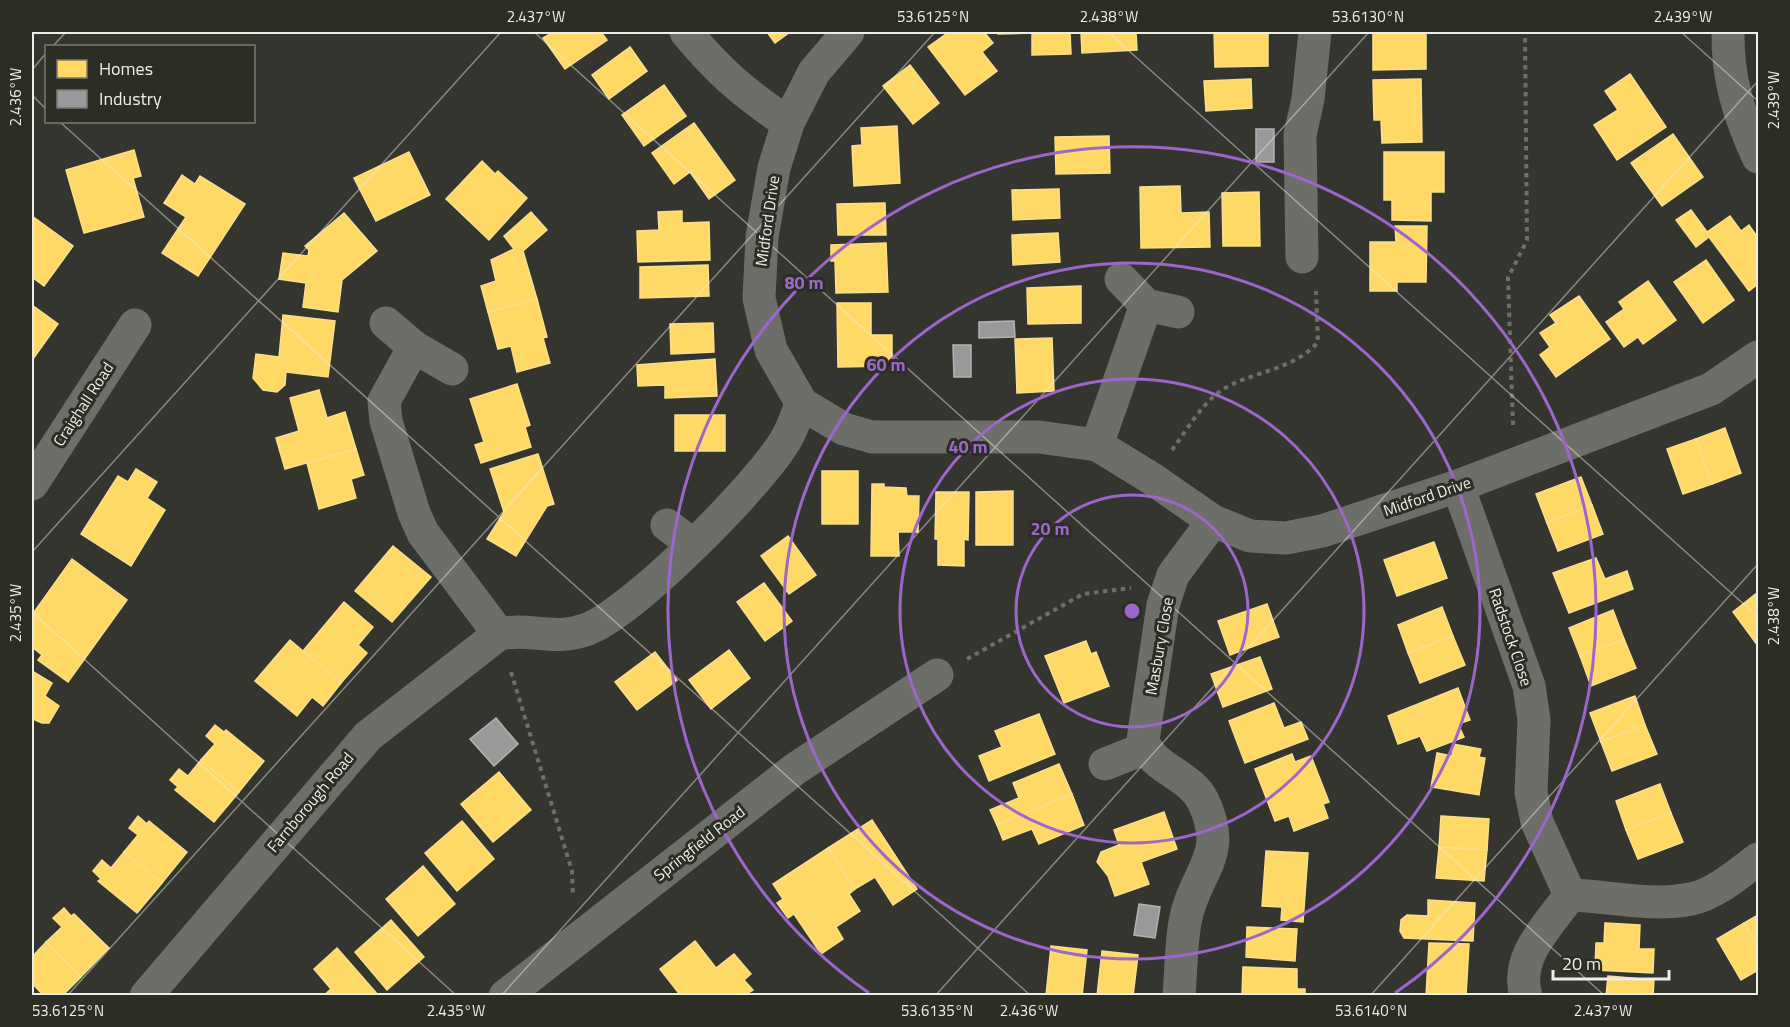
<svg xmlns="http://www.w3.org/2000/svg" width="1790" height="1027" font-family="'Titillium Web',sans-serif">
<style>
.homes{fill:#ffd966;stroke:#fadf8d;stroke-width:1.5}
.industry{fill:#999;stroke:#b2b2b1;stroke-width:1.5}
.lines{fill:none;stroke-linecap:round;stroke-linejoin:round}
.path{stroke:#6d6e69;stroke-width:4;stroke-dasharray:4.5 4.5;stroke-linecap:butt}
.minor{stroke:#6d6e69;stroke-width:33}
.ticks{fill:none;stroke:#edeee8;stroke-width:1.5;stroke-opacity:0.45}
.ring{fill:none;stroke:#9d66cb;stroke-width:3}
.labels{text-anchor:middle;stroke-width:6;stroke-linejoin:round;paint-order:stroke}
.street-label{font-size:16px;fill:#edeee8;stroke:#2c2d24}
.centre{fill:#9d66cb;stroke:#2c2d24;stroke-width:3}
.ring-label{font-size:18px;text-anchor:middle;font-weight:bold;fill:#9d66cb;stroke:#2c2d24;stroke-width:6;stroke-linejoin:round;paint-order:stroke}
.neatline{fill:none;stroke:#edeee8;stroke-width:2}
.ticks-label{font-size:15px;text-anchor:middle;fill:#edeee8}
</style>
<rect width="100%" height="100%" fill="#353530"/>
<g class="homes">
<polygon points="553,32 601,32 607,40 565,69 543,38"/>
<polygon points="767,32 790,32 775,43"/>
<polygon points="949,32 984,32 993,43 982,52 997,71 965,95 928,47"/>
<polygon points="998,32 1070,32 1071,54 1032,55 1032,33 998,34"/>
<polygon points="1081,32 1136,32 1137,50 1082,53"/>
<polygon points="1214,32 1268,32 1268,66 1215,67"/>
<polygon points="1426,32 1426,69 1373,70 1373,33"/>
<polygon points="630,47 647,71 609,99 592,75"/>
<polygon points="910,65 939,103 913,124 883,86"/>
<polygon points="1630,74 1666,127 1617,160 1594,125 1618,110 1605,91"/>
<polygon points="1251,79 1252,108 1206,111 1204,81"/>
<polygon points="1421,79 1422,142 1382,143 1381,120 1374,120 1373,80"/>
<polygon points="664,85 686,116 644,146 622,115"/>
<polygon points="694,123 735,180 709,199 690,172 674,184 652,153"/>
<polygon points="897,126 900,183 854,186 852,146 862,145 861,128"/>
<polygon points="1673,134 1703,177 1662,206 1631,163"/>
<polygon points="1109,136 1110,173 1056,174 1055,137"/>
<polygon points="134,150 141,176 133,178 144,217 84,233 66,170"/>
<polygon points="409,152 430,195 376,221 354,178"/>
<polygon points="1384,152 1444,152 1444,192 1431,192 1431,221 1392,220 1392,200 1384,200"/>
<polygon points="482,161 495,174 498,171 527,198 489,240 446,199"/>
<polygon points="182,175 195,184 200,176 245,204 198,276 162,253 186,217 164,203"/>
<polygon points="1180,186 1181,213 1209,212 1210,247 1141,248 1140,187"/>
<polygon points="1059,189 1060,218 1013,220 1012,190"/>
<polygon points="1259,192 1260,246 1223,246 1222,193"/>
<polygon points="885,203 886,235 838,235 837,204"/>
<polygon points="1691,210 1707,232 1730,216 1741,231 1749,225 1758,238 1758,284 1749,291 1709,237 1696,247 1676,220"/>
<polygon points="682,211 682,223 709,222 710,260 638,262 637,231 659,230 658,212"/>
<polygon points="531,212 547,230 523,251 537,299 488,312 481,286 496,281 491,260 514,249 504,236"/>
<polygon points="344,213 377,251 342,280 338,312 303,307 306,283 279,279 283,253 308,256 309,250 305,246"/>
<polygon points="32,216 73,246 44,286 32,277"/>
<polygon points="1395,226 1427,226 1426,282 1397,282 1397,291 1370,291 1370,242 1396,242"/>
<polygon points="1058,233 1060,262 1013,265 1012,235"/>
<polygon points="886,243 888,292 836,293 835,261 831,261 831,245"/>
<polygon points="1706,260 1734,300 1703,323 1674,282"/>
<polygon points="708,265 709,296 640,298 640,267"/>
<polygon points="1648,281 1676,320 1643,344 1638,337 1624,347 1606,322 1624,309 1619,302"/>
<polygon points="1081,286 1081,323 1028,324 1027,288"/>
<polygon points="1579,296 1610,339 1556,377 1540,355 1550,347 1540,333 1556,323 1550,315"/>
<polygon points="537,299 547,337 543,338 550,363 517,372 511,346 498,349 488,312"/>
<polygon points="837,303 871,303 871,335 892,335 892,366 838,367"/>
<polygon points="32,305 58,324 33,359 32,359"/>
<polygon points="283,315 335,321 328,377 286,372 285,385 277,392 263,390 253,378 256,354 279,357"/>
<polygon points="713,323 714,352 671,354 670,324"/>
<polygon points="1052,338 1054,391 1017,393 1015,339"/>
<polygon points="715,359 717,396 665,398 665,385 638,386 637,365"/>
<polygon points="517,384 530,425 525,427 531,447 481,463 475,445 484,442 470,399"/>
<polygon points="319,390 327,418 345,412 356,449 285,469 276,438 299,431 290,398"/>
<rect x="675" y="415" width="50" height="36"/>
<polygon points="1725,428 1741,473 1712,484 1696,439"/>
<polygon points="1696,439 1712,484 1683,494 1667,449"/>
<polygon points="356,449 364,475 351,479 356,498 319,509 307,463"/>
<polygon points="538,454 554,504 547,506 516,556 487,539 504,512 490,469"/>
<polygon points="136,469 157,482 147,498 165,510 131,566 81,534 118,476 128,482"/>
<rect x="822" y="471" width="36" height="53"/>
<polygon points="1581,477 1592,505 1547,523 1536,494"/>
<polygon points="872,484 884,484 884,487 906,488 907,496 919,496 918,532 898,532 899,556 871,556"/>
<polygon points="1013,491 1013,545 976,545 976,492"/>
<polygon points="936,492 969,492 968,540 964,539 964,566 938,565 938,539 935,539"/>
<polygon points="1592,505 1603,534 1558,551 1547,523"/>
<polygon points="788,536 816,575 789,594 761,556"/>
<polygon points="1434,542 1447,578 1397,596 1384,560"/>
<polygon points="393,546 431,577 392,622 355,591"/>
<polygon points="1596,558 1605,579 1627,571 1633,589 1569,613 1553,573"/>
<polygon points="72,559 127,600 68,682 38,660 42,655 32,647 32,615"/>
<polygon points="764,583 792,621 765,641 737,602"/>
<polygon points="1757,593 1758,595 1758,646 1733,612"/>
<polygon points="344,602 373,627 358,645 367,653 341,683 303,651"/>
<polygon points="1267,604 1279,637 1230,655 1218,621"/>
<polygon points="1442,607 1453,636 1408,653 1398,625"/>
<polygon points="1613,610 1624,639 1580,656 1569,628"/>
<polygon points="1453,636 1465,665 1420,683 1408,653"/>
<polygon points="1624,639 1636,668 1591,686 1580,656"/>
<polygon points="290,640 341,683 323,706 312,697 297,716 255,681"/>
<polygon points="1086,641 1091,654 1096,652 1109,686 1064,703 1045,656"/>
<polygon points="729,650 750,678 711,709 689,680"/>
<polygon points="655,652 677,680 637,710 615,682"/>
<polygon points="1260,657 1272,689 1223,707 1211,674"/>
<polygon points="32,671 52,683 45,696 59,706 49,723 42,723 33,719 32,721"/>
<polygon points="1458,688 1470,720 1458,724 1464,737 1427,751 1420,736 1398,744 1388,716"/>
<polygon points="1635,696 1645,725 1601,742 1590,713"/>
<polygon points="1274,703 1284,728 1301,722 1308,739 1245,763 1229,721"/>
<polygon points="1039,714 1055,754 989,781 979,756 1002,747 995,731"/>
<polygon points="215,725 224,732 226,730 264,761 239,792 201,760 215,744 206,736"/>
<polygon points="1645,725 1657,754 1612,771 1601,742"/>
<polygon points="1453,744 1481,749 1479,757 1485,758 1479,795 1431,787 1437,753 1452,756"/>
<polygon points="1292,754 1295,762 1311,756 1329,802 1323,804 1328,818 1294,831 1289,816 1275,821 1255,769"/>
<polygon points="201,760 239,792 214,822 175,790 178,787 170,780 179,769 188,776"/>
<polygon points="1059,764 1072,794 997,825 990,810 1019,798 1013,783"/>
<polygon points="499,772 531,810 493,842 461,804"/>
<polygon points="1660,784 1671,813 1626,830 1616,801"/>
<polygon points="1072,794 1084,825 1039,844 1032,829 1003,840 997,825"/>
<polygon points="1164,812 1177,849 1141,862 1149,884 1115,896 1108,876 1097,862 1101,852 1119,845 1114,830"/>
<polygon points="1671,813 1683,842 1638,859 1626,830"/>
<polygon points="138,816 147,824 149,821 187,852 162,883 124,852 138,835 129,828"/>
<polygon points="1441,816 1489,819 1487,850 1439,847"/>
<polygon points="872,820 917,889 893,905 875,877 855,889 828,848"/>
<polygon points="462,821 494,859 457,891 425,853"/>
<polygon points="1439,847 1487,850 1484,881 1436,878"/>
<polygon points="828,848 855,889 849,894 860,911 836,927 843,939 821,954 794,914 788,918 777,903 783,899 773,884"/>
<polygon points="1266,851 1308,853 1303,922 1281,920 1282,907 1262,906"/>
<polygon points="124,852 162,883 137,913 98,881 101,879 93,871 102,860 111,868"/>
<polygon points="423,866 455,904 418,936 386,899"/>
<polygon points="1428,900 1475,903 1473,941 1404,938 1400,931 1401,920 1407,915 1428,916"/>
<polygon points="64,908 71,916 74,914 109,948 81,977 46,942 62,927 53,918"/>
<polygon points="1758,915 1758,949 1744,923"/>
<polygon points="391,920 424,957 387,990 355,952"/>
<polygon points="1605,923 1640,925 1639,949 1654,949 1653,973 1595,970 1596,943 1604,943"/>
<polygon points="1744,923 1758,949 1758,970 1741,980 1717,939"/>
<polygon points="1247,927 1297,929 1295,961 1246,957"/>
<polygon points="695,941 716,968 734,954 751,974 744,980 753,990 748,993 750,996 681,996 660,969"/>
<polygon points="46,942 81,977 62,996 44,996 32,983 32,957"/>
<polygon points="1429,943 1469,944 1466,996 1426,996"/>
<polygon points="1051,946 1087,950 1082,996 1046,996"/>
<polygon points="337,948 379,996 323,996 331,989 314,969"/>
<polygon points="1102,951 1138,955 1133,996 1097,996"/>
<polygon points="1243,967 1297,969 1297,989 1305,989 1305,996 1242,996"/>
<polygon points="1608,976 1654,980 1653,996 1606,996"/>
</g>
<g class="industry">
<rect x="1256" y="129" width="18" height="33"/>
<polygon points="1014,321 1015,337 979,338 979,322"/>
<polygon points="953,345 971,345 971,377 954,377"/>
<polygon points="496,718 518,744 494,766 470,739"/>
<polygon points="1139,904 1160,907 1155,938 1134,935"/>
</g>
<g class="lines">
<g class="path">
<polyline points="1513,425 1508,278 1527,240 1525,32"/>
<path d="M1172 450C1188 429 1203 400 1227 387 1256 371 1295 369 1318 342L1316 291"/>
<polyline points="967,659 1083,594 1131,588"/>
<polyline points="511,672 572,871 573,896"/>
</g>
<g class="minor">
<path d="M686 32C719 72 745 94 788 123"/>
<polyline points="848,32 814,72 788,123 774,168 762,237 759,298 771,350 802,404 844,429 872,437 1039,437 1097,445 1151,478 1213,521 1250,536 1286,538 1322,531 1458,486 1711,389 1758,357"/>
<path d="M1728 32C1727 78 1739 115 1758 157"/>
<polyline points="1302,257 1300,135 1308,99 1315,32"/>
<polyline points="1121,279 1146,305 1178,312"/>
<polyline points="386,323 414,347 452,369"/>
<polyline points="414,347 384,401 386,421 414,513 423,533 499,634"/>
<polyline points="1097,445 1146,305"/>
<polyline points="32,484 135,325"/>
<polyline points="1458,486 1529,686 1534,720 1531,792 1537,822 1570,895"/>
<polyline points="667,525 693,545"/>
<polyline points="1105,764 1146,748"/>
<path d="M146 996 368 736 499 634C531 627 553 642 588 629 635 610 758 486 785 441 792 430 796 416 802 404"/>
<polyline points="505,996 795,769 937,675"/>
<path d="M1179 996C1181 971 1181 946 1185 922 1194 871 1230 857 1203 801 1190 774 1151 769 1143 740L1163 605 1173 575 1213 521"/>
<path d="M1526 996C1514 957 1549 925 1570 895 1609 896 1651 907 1691 899 1715 894 1738 874 1758 859"/>
</g>
</g>
<path class="ticks" d="M534 32 1605 996M1108 32 1758 617M1681 32 1758 101M53 46 66 32M32 70 46 53M32 95 46 109M60 122 1031 996M32 552 501 32M32 612 457 996M67 996 935 32M501 996 1369 32M935 996 1758 81M1370 996 1758 564"/>
<g class="ring">
<circle cx="1132" cy="611" r="116"/>
<circle cx="1132" cy="611" r="232"/>
<circle cx="1132" cy="611" r="348"/>
<path d="M869 993A464 464 0 1 1 1395 993"/>
</g>
<g class="labels">
<g class="street-label">
<text transform="translate(767 221) rotate(-82)" y="6">Midford Drive</text>
<text transform="translate(83 404) rotate(-57)" y="6">Craighall Road</text>
<text transform="translate(1427 496) rotate(-19)" y="6">Midford Drive</text>
<text transform="translate(1511 637) rotate(71)" y="6">Radstock Close</text>
<text transform="translate(1159 646) rotate(-80)" y="6">Masbury Close</text>
<text transform="translate(310 802) rotate(-50)" y="6">Farnborough Road</text>
<text transform="translate(699 843) rotate(-38)" y="6">Springfield Road</text>
</g>
</g>
<circle cx="1132" cy="611" r="9" class="centre"/>
<g class="ring-label">
<text x="804" y="289">80 m</text>
<text x="886" y="371">60 m</text>
<text x="968" y="453">40 m</text>
<text x="1050" y="535">20 m</text>
</g>
<rect width="1790" height="1027" fill="none" stroke="#2c2d24" stroke-width="66"/>
<rect x="45" y="45" width="210" height="78" fill="#2c2d24" stroke="#797a72" stroke-width="1.5"/>
<rect x="57" y="60" width="30" height="18" fill="#ffd966" stroke="#797a72" stroke-width="1.5"/>
<text x="99" y="75" font-size="18" fill="#edeee8">Homes</text>
<rect x="57" y="90" width="30" height="18" fill="#999999" stroke="#797a72" stroke-width="1.5"/>
<text x="99" y="105" font-size="18" fill="#edeee8">Industry</text>
<path d="M1553 970v9h116v-9" fill="none" stroke="#edeee8" stroke-width="3"/>
<text x="1562" y="970" font-size="18" fill="#edeee8" stroke="#2c2d24" stroke-width="4.5" paint-order="stroke">20 m</text>
<rect x="33" y="33" width="1724" height="961" class="neatline"/>
<g class="ticks-label">
<text x="536" y="22">2.437°W</text>
<text x="933" y="22">53.6125°N</text>
<text x="1109" y="22">2.438°W</text>
<text x="1368" y="22">53.6130°N</text>
<text x="1683" y="22">2.439°W</text>
<text transform="translate(16 97) rotate(-90)" y="5">2.436°W</text>
<text transform="translate(1774 100) rotate(-90)" y="5">2.439°W</text>
<text transform="translate(16 613) rotate(-90)" y="5">2.435°W</text>
<text transform="translate(1774 616) rotate(-90)" y="5">2.438°W</text>
<text x="68" y="1016">53.6125°N</text>
<text x="456" y="1016">2.435°W</text>
<text x="937" y="1016">53.6135°N</text>
<text x="1029" y="1016">2.436°W</text>
<text x="1371" y="1016">53.6140°N</text>
<text x="1603" y="1016">2.437°W</text>
</g>
</svg>
